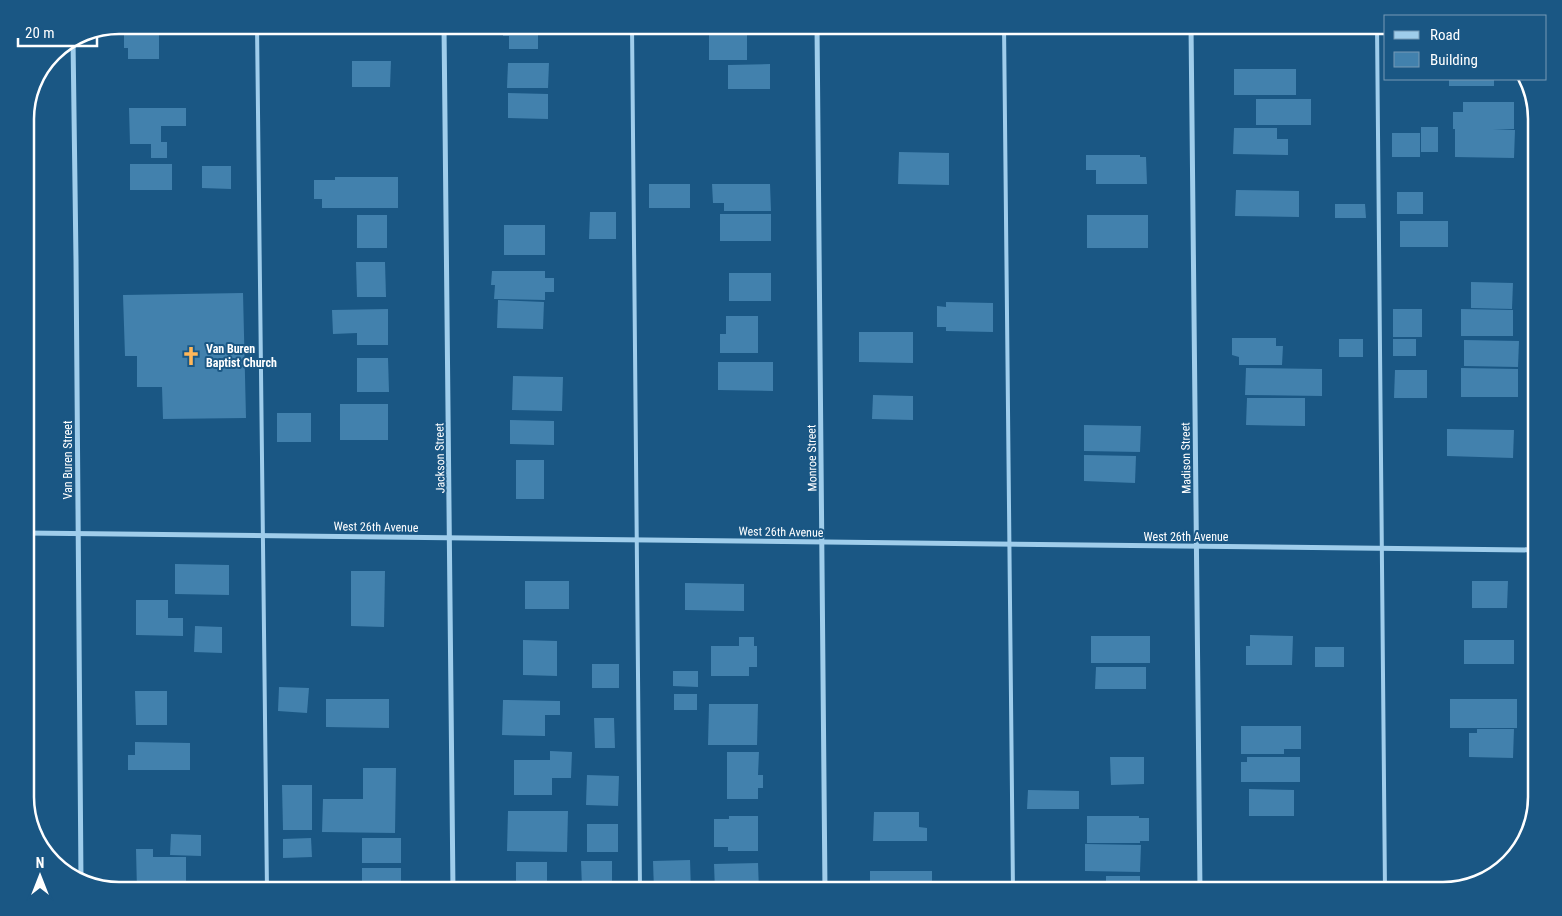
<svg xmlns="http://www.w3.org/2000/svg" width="1562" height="916" font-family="'Roboto Condensed',sans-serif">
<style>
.building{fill:#4281ad}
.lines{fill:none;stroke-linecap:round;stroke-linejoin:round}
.service{stroke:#9fcdeb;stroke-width:4}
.minor{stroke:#9fcdeb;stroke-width:5}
.labels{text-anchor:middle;stroke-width:4;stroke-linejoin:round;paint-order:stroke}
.poi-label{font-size:12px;font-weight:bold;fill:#fff;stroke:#1a5784;text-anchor:start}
.street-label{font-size:12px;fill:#fff;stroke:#1a5784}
.rim{fill:none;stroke:#fff;stroke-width:2.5}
</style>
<rect width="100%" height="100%" fill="#1a5784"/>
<g class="building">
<polygon points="129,25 159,25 159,59 128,59 128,48 124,48 124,35 129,35"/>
<polygon points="509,25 538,25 538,49 509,49 509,36 503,36 503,28 509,28"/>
<polygon points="709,25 770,25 770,31 709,30"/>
<polygon points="855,25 909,25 909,33 855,32"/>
<rect x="1020" y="25" width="29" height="7"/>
<polygon points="1090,25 1149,25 1149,32 1090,31"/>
<rect x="709" y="35" width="38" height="25"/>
<polygon points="352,61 391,61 390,87 352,87"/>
<polygon points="508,63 549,63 548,88 507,88"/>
<polygon points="770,64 770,89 728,89 728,65"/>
<rect x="1234" y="69" width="62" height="26"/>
<rect x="1449" y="79" width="45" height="7"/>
<polygon points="508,93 548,94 548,119 508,118"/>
<rect x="1256" y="99" width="55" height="26"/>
<polygon points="1463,102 1514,102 1514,129 1493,130 1515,130 1514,158 1455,157 1455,129 1453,129 1453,112 1463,112"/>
<polygon points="129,108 186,108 186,126 161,126 161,142 167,142 167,158 151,158 151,144 130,144"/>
<rect x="1421" y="127" width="17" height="25"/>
<polygon points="1234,128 1277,128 1277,139 1288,139 1288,155 1233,154"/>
<rect x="1392" y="133" width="28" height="24"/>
<polygon points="899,152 949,153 949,185 898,184"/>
<polygon points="1086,155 1140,155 1140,157 1146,157 1147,184 1096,184 1096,170 1086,170"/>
<rect x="130" y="164" width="42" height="26"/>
<polygon points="202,166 231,166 231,189 202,188"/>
<polygon points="335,177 398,177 398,208 322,208 322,199 314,199 314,180 335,180"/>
<rect x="649" y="184" width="41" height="24"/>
<polygon points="712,184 770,184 771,211 724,211 724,203 713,203"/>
<polygon points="1236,190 1299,191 1299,217 1235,216"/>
<rect x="1397" y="192" width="26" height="22"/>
<polygon points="1335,204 1365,204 1366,218 1335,218"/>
<polygon points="590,212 616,212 616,239 589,239"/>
<rect x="720" y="214" width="51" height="27"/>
<rect x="357" y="215" width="30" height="33"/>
<rect x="1087" y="215" width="61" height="33"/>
<rect x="1400" y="221" width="48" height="26"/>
<rect x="504" y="225" width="41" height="30"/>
<polygon points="356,262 385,262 386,297 357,297"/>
<polygon points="492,271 545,271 545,278 554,278 554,292 545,292 545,300 494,299 495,285 491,285"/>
<rect x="729" y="273" width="42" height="28"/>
<polygon points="1471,282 1513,283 1512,309 1471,308"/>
<polygon points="243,293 246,418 163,419 162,387 137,387 137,356 125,356 123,295"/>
<polygon points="498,300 544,302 543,329 497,328"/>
<polygon points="946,302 993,303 993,332 946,331 946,327 937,327 937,306 946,307"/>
<polygon points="388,309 388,345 357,345 357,333 333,334 332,310"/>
<rect x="1393" y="309" width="29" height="28"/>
<polygon points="1461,309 1513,310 1513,336 1461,336"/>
<polygon points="726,316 758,316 758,353 720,353 720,334 726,334"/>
<polygon points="859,332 913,332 913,363 859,362"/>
<polygon points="1232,338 1276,338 1276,346 1283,346 1282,365 1239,365 1239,357 1232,355"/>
<rect x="1339" y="339" width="24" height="18"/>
<rect x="1393" y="339" width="23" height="17"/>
<polygon points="1464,340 1519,341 1518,367 1464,366"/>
<polygon points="357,358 388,358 389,392 357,392"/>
<polygon points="718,362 773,362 773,391 718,390"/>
<polygon points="1246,368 1322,369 1322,396 1245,395"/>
<polygon points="1461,368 1518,369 1518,397 1461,397"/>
<polygon points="1395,370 1427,370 1427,398 1394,398"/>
<polygon points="513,376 563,377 562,411 512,410"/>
<polygon points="873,395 913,396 913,420 872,419"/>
<polygon points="1247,398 1305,398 1305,426 1246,425"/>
<rect x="340" y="404" width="48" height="36"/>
<rect x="277" y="413" width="34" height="29"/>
<polygon points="510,420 554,421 554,445 510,444"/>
<polygon points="1084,425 1141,426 1140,452 1084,451"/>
<polygon points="1447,429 1514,430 1513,458 1447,456"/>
<polygon points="1084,455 1136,456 1135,483 1084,481"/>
<rect x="516" y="460" width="28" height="39"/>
<polygon points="175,564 229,565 229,595 175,594"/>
<polygon points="351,571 385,571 384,627 351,626"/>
<rect x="525" y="581" width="44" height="28"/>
<polygon points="1472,581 1508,581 1507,608 1472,608"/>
<polygon points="685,583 744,584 744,611 685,610"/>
<polygon points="136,600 168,600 168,618 183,618 183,636 136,635"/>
<polygon points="195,626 222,627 222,653 194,652"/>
<polygon points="1250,635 1293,636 1292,665 1246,665 1246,646 1250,646"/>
<rect x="1091" y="636" width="59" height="27"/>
<polygon points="739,637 754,637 754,646 757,646 757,667 749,667 749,676 711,676 711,646 739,646"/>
<polygon points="523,640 557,641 557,676 523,675"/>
<rect x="1464" y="640" width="50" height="24"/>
<rect x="1315" y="647" width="29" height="20"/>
<rect x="592" y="664" width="27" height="24"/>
<polygon points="1096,667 1146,667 1146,689 1095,689"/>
<polygon points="673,671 698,671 698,687 673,686"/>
<polygon points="279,687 309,688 307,713 278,711"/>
<polygon points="135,691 167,691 167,725 136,725"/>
<rect x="674" y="694" width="23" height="16"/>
<polygon points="326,699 389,699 389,728 326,727"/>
<rect x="1450" y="699" width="67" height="29"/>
<polygon points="503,700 560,701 560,715 545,715 545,736 502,735"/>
<polygon points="709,704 758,704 757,745 708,745"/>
<polygon points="594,718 614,718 615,748 595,748"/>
<polygon points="1241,726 1301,726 1301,749 1284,749 1284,754 1241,754"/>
<polygon points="1477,729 1514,729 1513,758 1469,757 1469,733 1477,733"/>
<polygon points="135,742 190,743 190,770 128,770 128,755 135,755"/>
<polygon points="550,751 572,752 571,778 552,778 552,795 514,795 514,760 550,760"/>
<polygon points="727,752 759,752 758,775 763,775 763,788 758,788 758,799 727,799"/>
<polygon points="1110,757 1144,757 1144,784 1111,785"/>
<polygon points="1247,757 1300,757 1300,782 1241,782 1241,762 1247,762"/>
<polygon points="363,768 396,768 395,833 322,832 323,799 363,799"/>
<polygon points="587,775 619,776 618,806 586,805"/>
<polygon points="282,785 312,785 312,830 283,830"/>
<polygon points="1249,789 1294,790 1294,816 1249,816"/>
<polygon points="1028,790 1079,791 1079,809 1027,809"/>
<polygon points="508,811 568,811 567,852 507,851"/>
<polygon points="874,812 919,812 919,827 927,828 927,841 873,841"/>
<polygon points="729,816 758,816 758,851 728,851 728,847 714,847 714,819 729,819"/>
<polygon points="1087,816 1139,816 1139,818 1149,818 1149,841 1140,841 1140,843 1087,843"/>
<rect x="587" y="824" width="31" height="28"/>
<polygon points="171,834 201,835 201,856 170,855"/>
<polygon points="311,838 312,857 283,858 283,839"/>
<rect x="362" y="838" width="39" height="25"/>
<polygon points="1085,844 1141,845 1140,872 1085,871"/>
<polygon points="136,849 153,849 153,857 186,857 186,891 137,891"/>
<polygon points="690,860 691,891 654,891 653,861"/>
<polygon points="581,861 612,861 612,887 582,888"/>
<rect x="516" y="862" width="31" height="29"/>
<polygon points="758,863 759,891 715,891 714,864"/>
<rect x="362" y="868" width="39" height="23"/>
<rect x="870" y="871" width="62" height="20"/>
<rect x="1106" y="876" width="34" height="15"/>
<rect x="206" y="883" width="13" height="8"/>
</g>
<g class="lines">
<g class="service">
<polyline points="257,25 267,891"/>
<polyline points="632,25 640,891"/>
<polyline points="1004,25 1013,891"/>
<polyline points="1377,25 1385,891"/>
</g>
<g class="minor">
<polyline points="444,25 453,891"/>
<polyline points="817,25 825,891"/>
<polyline points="1191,25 1200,891"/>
<polyline points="73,39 76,260 81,881"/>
<polyline points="25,533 1537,550"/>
</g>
</g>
<defs>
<g id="church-bare" transform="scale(1.5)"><path d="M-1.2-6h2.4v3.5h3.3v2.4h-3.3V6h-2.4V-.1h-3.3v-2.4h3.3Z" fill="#feb75a" stroke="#1a5784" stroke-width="2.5" paint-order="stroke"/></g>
</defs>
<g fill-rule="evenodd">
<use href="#church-bare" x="191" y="356"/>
</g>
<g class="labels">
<g class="poi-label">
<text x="206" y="353">Van Buren<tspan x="206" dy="14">Baptist Church</tspan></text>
</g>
<g class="street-label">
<text transform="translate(440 458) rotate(-91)" y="4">Jackson Street</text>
<text transform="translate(812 458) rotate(-91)" y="4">Monroe Street</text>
<text transform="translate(1186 458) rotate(-91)" y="4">Madison Street</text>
<text transform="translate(68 460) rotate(-90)" y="4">Van Buren Street</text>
<text transform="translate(376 527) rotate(1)" y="4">West 26th Avenue</text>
<text transform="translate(781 532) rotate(1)" y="4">West 26th Avenue</text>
<text x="1186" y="541">West 26th Avenue</text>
</g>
</g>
<path d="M0 0H1562V916H0ZM119 34H1443A85 85 0 0 1 1528 119V797A85 85 0 0 1 1443 882H119A85 85 0 0 1 34 797V119A85 85 0 0 1 119 34Z" fill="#1a5784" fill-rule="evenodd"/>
<path class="rim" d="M119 34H1443A85 85 0 0 1 1528 119V797A85 85 0 0 1 1443 882H119A85 85 0 0 1 34 797V119A85 85 0 0 1 119 34Z"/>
<rect x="1384" y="15" width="162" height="65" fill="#1a5784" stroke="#769ab5"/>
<rect x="1394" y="31" width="25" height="8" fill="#9fcdeb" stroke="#769ab5"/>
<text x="1430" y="40" font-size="15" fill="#ffffff">Road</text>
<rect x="1394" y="52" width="25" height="15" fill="#4281ad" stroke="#769ab5"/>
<text x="1430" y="65" font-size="15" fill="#ffffff">Building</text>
<g transform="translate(40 876)" stroke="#1a5784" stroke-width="4" paint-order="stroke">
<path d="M0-4L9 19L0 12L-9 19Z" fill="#ffffff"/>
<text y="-8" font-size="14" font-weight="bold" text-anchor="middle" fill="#ffffff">N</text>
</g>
<path d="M18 38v8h79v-8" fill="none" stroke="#ffffff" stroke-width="2.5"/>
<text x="25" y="38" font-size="15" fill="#ffffff" stroke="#1a5784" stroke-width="4" paint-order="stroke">20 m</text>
</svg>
